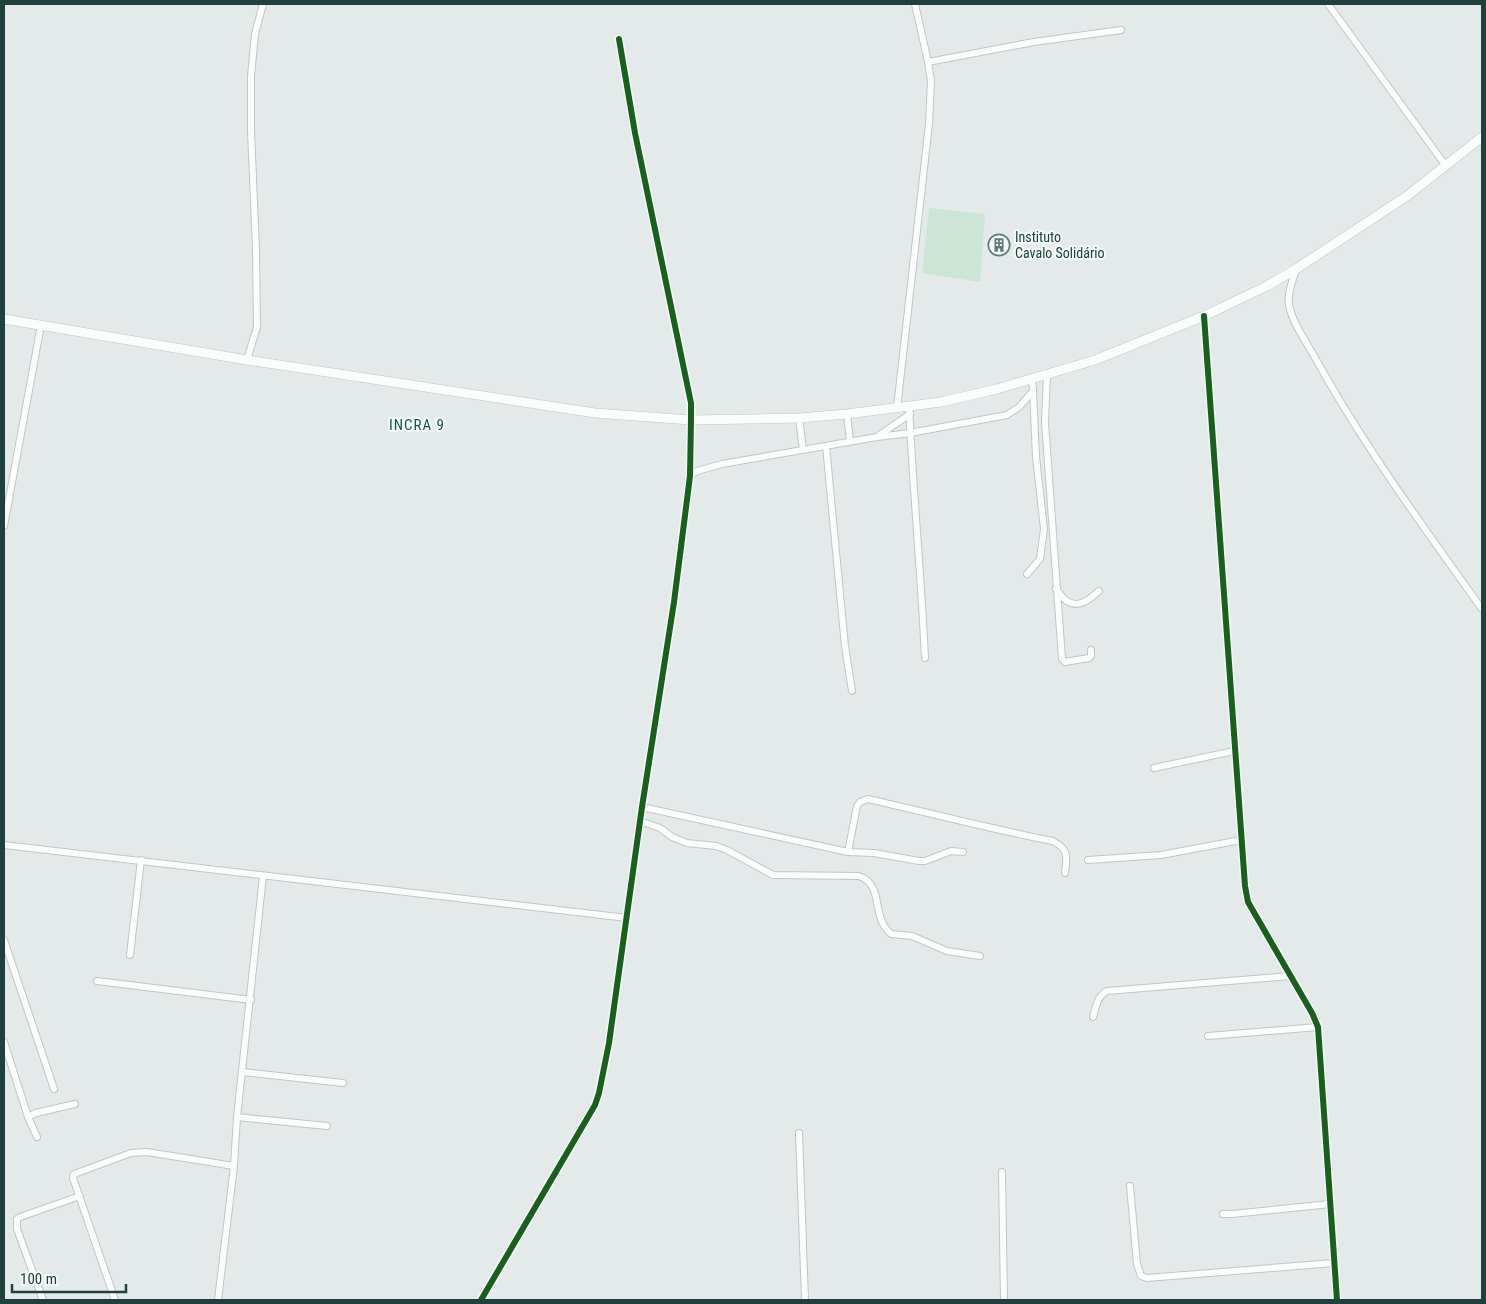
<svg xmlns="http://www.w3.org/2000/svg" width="1486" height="1304" font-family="'Roboto Condensed',sans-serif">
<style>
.green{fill:#cce5d7}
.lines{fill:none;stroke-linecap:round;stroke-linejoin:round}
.street-casing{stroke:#c1c7c6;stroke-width:8}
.secondary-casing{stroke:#bfc8c6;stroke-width:10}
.street{stroke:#fbfcfc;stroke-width:6}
.secondary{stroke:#fbfcfc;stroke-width:9}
.cycleway-casing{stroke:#f2f9f7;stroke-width:9}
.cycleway{stroke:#1b5e20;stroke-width:6}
.labels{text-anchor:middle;stroke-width:4.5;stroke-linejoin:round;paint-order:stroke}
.poi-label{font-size:14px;fill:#1f403c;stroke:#f2f9f7;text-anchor:start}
.neighbourhood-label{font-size:15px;letter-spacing:1px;fill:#19544e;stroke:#f2f9f7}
</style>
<rect width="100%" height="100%" fill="#e4eae9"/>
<polygon class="green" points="929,208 985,214 980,282 922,273"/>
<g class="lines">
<g class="street-casing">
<g id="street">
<polyline points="1328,4 1446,166"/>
<polyline points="928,62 1034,42 1121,30"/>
<path d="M1296 269C1293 280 1287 293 1289 305 1292 323 1309 346 1318 363 1366 449 1425 529 1482 609"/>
<polyline points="1204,316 1245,886 1248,902 1312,1013 1318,1027 1337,1300"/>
<polyline points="247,360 257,327 256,250 251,131 251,76 255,34 263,4"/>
<polyline points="1047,375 1045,422 1062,659 1065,662 1089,658 1091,656 1091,650"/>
<path d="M909 405C913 490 921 574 925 658"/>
<polyline points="897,408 929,124 931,81 928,62 915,4"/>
<polyline points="847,414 850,441"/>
<polyline points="799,418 803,450"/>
<polyline points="878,436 910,414"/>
<polyline points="826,446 845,646 852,691"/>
<polyline points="690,476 697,471 722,464 877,437 910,433 1007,415 1019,407 1033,391 1032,379"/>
<polyline points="4,526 41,325"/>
<polyline points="1027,574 1040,559 1044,529 1036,457 1033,391"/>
<path d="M1056 589C1059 592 1063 599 1067 601 1079 609 1090 599 1099 591"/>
<polyline points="1154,768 1234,751"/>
<polyline points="642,807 848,852 874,853 919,861 925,861 951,851 963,852"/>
<path d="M640 821 660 828 672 837 687 843 716 846 727 850 773 875 859 876C881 884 874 907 883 924 885 928 888 931 891 934L912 936 947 951 980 956"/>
<polyline points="4,845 627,918"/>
<path d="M848 852 857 806 860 802 868 799C930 813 991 829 1053 841 1069 850 1067 856 1065 873"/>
<polyline points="1088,860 1161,855 1241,840"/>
<polyline points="263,876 237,1117 327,1126"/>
<polyline points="4,940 54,1089"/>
<polyline points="130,955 141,860"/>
<polyline points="97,981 251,1000"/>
<path d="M1093 1017C1096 1007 1097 996 1107 991L1291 976"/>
<polyline points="1208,1036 1318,1027"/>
<polyline points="4,1042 28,1117 36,1113 75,1104"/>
<polyline points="243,1072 343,1083"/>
<polyline points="28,1117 37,1137"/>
<polyline points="799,1133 805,1300"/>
<polyline points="1002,1172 1004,1300"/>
<polyline points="1130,1186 1137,1264 1141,1276 1147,1278 1334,1263"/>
<polyline points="1223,1214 1232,1214 1330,1204"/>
<polyline points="43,1300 17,1229 17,1219 20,1217 80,1196"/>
<polyline points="115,1300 73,1178 74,1174 131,1153 147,1152 234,1166"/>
<polyline points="218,1300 234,1166 237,1117"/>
<polyline points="481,1300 595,1105 599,1093 609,1043 642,807 674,602 690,476 691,420 691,403 635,133 619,39"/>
</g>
</g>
<g class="secondary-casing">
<polyline id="secondary" points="4,319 247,360 595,413 691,420 799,418 847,414 941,402 997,389 1095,360 1204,316 1267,286 1296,269 1407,196 1482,137"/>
</g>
<use href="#street" class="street"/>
<use href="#secondary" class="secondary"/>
<g class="cycleway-casing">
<g id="cycleway">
<polyline points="1204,316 1245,886 1248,902 1312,1013 1318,1027 1337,1300"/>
<polyline points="481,1300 595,1105 599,1093 609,1043 642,807 674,602 690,476 691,420 691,403 635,133 619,39"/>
</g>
</g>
<use href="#cycleway" class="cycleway"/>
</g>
<defs>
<g id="building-ring" transform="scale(1.125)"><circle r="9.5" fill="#f2f9f7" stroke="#647c79" stroke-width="1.5"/><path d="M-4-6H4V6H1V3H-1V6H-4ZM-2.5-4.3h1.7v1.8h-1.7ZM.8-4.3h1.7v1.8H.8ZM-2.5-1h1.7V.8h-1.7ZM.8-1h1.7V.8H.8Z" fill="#647c79"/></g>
</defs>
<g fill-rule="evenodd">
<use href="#building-ring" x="999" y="245"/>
</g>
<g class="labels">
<g class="poi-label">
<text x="1015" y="242">Instituto<tspan x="1015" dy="16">Cavalo Solidário</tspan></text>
</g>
<g class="neighbourhood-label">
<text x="417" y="430">INCRA 9</text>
</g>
</g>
<rect width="1486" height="1304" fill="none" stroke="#1f403c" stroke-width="10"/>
<path d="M12 1284v8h114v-8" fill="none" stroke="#1f403c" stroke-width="2.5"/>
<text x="20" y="1284" font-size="15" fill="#1f403c" stroke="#f2f9f7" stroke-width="4" paint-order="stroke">100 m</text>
</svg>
